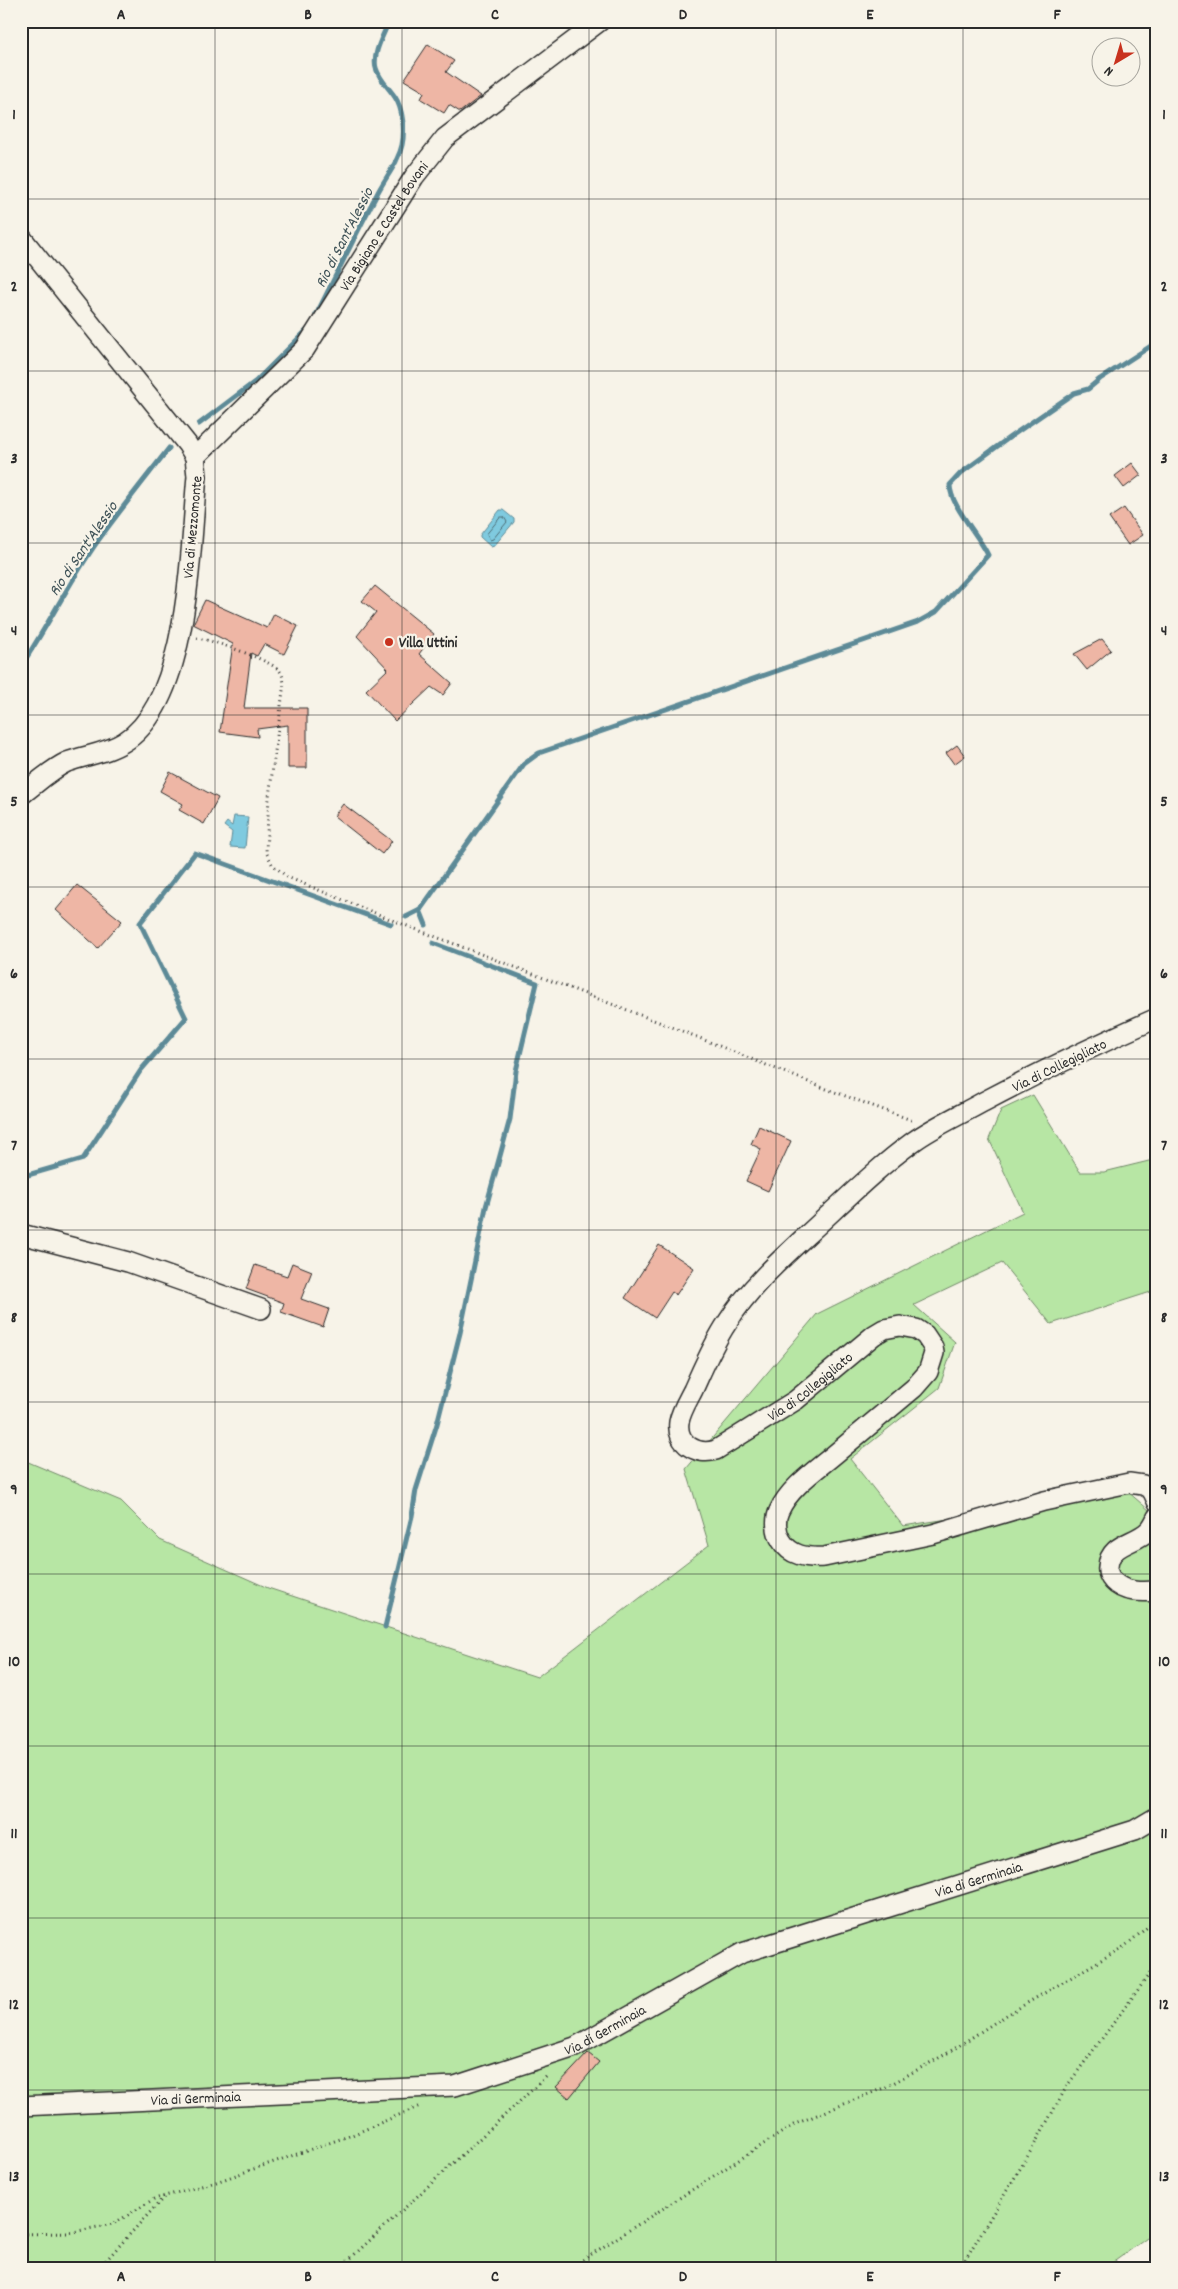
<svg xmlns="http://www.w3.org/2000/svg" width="1178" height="2289" font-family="Dekko,sans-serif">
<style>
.green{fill:#b7e6a4;stroke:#718868}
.water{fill:#7fcadf;stroke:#5d8a97}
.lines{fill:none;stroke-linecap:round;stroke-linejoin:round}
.shore{stroke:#4d6b73;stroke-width:1}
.stream{stroke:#5d8a97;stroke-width:5}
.building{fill:#eeb6a5;stroke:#2b2b2b}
.minor-casing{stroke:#2b2b2b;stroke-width:22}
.path{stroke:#2b2b2b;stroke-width:3;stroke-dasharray:1 4;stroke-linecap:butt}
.minor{stroke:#f7f3e8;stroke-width:19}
.grid{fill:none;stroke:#2b2b2b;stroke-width:1;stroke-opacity:0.55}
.poi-dot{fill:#c8321e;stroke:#f7f3e8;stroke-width:2}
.labels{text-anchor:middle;stroke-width:4.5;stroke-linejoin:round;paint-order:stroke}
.street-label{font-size:15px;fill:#2b2b2b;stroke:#f7f3e8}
.poi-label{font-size:15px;font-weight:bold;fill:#2b2b2b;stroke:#f7f3e8;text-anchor:start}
.water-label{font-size:16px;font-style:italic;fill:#405358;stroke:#f7f3e8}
.neatline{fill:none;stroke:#2b2b2b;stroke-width:2}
.grid-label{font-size:16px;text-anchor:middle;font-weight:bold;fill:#2b2b2b}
</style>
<rect width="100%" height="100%" fill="#f7f3e8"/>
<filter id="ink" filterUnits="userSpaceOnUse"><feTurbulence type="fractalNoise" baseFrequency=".02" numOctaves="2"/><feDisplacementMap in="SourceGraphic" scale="10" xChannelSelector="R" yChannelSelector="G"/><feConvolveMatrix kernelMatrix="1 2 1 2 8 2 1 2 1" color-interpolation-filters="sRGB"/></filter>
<g filter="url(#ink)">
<polygon class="green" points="1033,1095 1080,1172 1104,1172 1157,1159 1157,1290 1051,1324 1002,1263 914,1305 955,1342 939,1388 850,1459 903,1526 1127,1491 1157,1517 1157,2231 1105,2268 21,2268 21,1459 121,1501 160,1540 268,1588 537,1677 709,1545 686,1469 817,1314 1023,1212 989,1139 1001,1110"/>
<g class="water">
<polygon points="500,510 503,510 514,519 514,522 494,546 491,547 480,537 480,535"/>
<polygon points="234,816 248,817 245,848 230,847 232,832 224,826 227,822 232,826"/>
</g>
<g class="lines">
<polygon class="shore" points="501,517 504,517 507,522 493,539 490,540 487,534"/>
<g class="stream">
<path d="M316 315C336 276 355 235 376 196 384 179 398 164 402 145 405 131 403 109 395 97 389 88 379 79 376 68 372 54 384 34 389 21"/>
<polyline points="199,424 256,381 308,329"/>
<path d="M21 666C48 626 69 582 97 542 120 510 145 479 169 448"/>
<polyline points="420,910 426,925"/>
<path d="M406 917 420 910 524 764 539 753 918 622 936 612 988 555C978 534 950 505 950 485L961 473 1010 437 1074 393 1088 389 1100 379 1157 342"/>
<polyline points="21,1177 83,1159 141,1070 186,1018 140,923 195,853 391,924"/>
<polyline points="385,1627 412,1516 416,1490 437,1424 460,1333 486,1207 510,1119 516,1071 537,983 433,943"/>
</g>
</g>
<g class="building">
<polygon points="428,44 454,61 446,72 481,96 460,112 449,105 444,113 421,99 424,92 404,80"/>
<polygon points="1132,463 1141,475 1124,488 1115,476"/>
<polygon points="1124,508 1143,535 1128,545 1109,518"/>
<polygon points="375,586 434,634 419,654 452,683 443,695 431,687 395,721 366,690 388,669 357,636 376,612 362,601"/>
<polygon points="205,600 267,628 274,614 298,626 284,654 264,644 257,656 251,653 244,708 307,708 307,768 288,768 288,725 257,729 258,737 220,732 233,644 193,624"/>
<polygon points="1102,639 1111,650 1087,670 1074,654"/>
<polygon points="957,745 965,756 954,764 946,753"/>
<polygon points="170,772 218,798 204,824 179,810 183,804 160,791"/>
<polygon points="343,804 392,841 382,854 334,816"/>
<polygon points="77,885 122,921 98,948 56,910"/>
<polygon points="759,1126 791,1141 768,1191 746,1181 761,1149 751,1144"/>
<polygon points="659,1245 694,1268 676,1295 672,1292 655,1318 625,1298"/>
<polygon points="292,1263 312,1271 301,1299 329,1309 323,1327 281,1312 284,1303 246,1289 255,1265 287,1276"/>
<polygon points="588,2053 599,2062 569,2098 556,2087"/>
</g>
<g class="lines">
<g class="minor-casing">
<g id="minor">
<path d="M21 237 187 444 195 457 197 476C190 547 190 701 124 742 107 753 86 755 67 762 50 770 36 784 21 795"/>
<path id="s1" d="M195 457 305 349 414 177 445 138 600 21"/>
<path id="s2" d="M1157 1018C1098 1044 1040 1072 983 1102 960 1115 935 1126 914 1141 881 1165 852 1193 822 1221 789 1252 751 1284 727 1323 713 1344 703 1368 693 1390 688 1400 681 1411 679 1422 676 1444 697 1456 716 1450L796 1400 874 1335 884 1329 900 1326 916 1329 925 1335 933 1347 934 1353 928 1372 914 1388C888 1410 861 1432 835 1454 816 1470 789 1488 779 1511 775 1519 776 1532 781 1540 790 1556 807 1558 824 1557L933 1534 1044 1501 1129 1483 1143 1485 1152 1490 1157 1501"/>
<polyline points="21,1234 128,1262 261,1309"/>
<path d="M1157 1517C1155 1521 1153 1526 1149 1530 1136 1544 1109 1543 1108 1567 1107 1572 1110 1578 1113 1581 1124 1593 1142 1592 1157 1591"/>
<path id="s3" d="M21 2106 455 2086 575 2047 742 1953 1135 1830 1157 1817"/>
</g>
</g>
<g class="path">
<path d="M197 638C215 641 264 658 278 669 282 673 283 677 284 683L269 797 266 852 272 864 287 877 397 922 677 1029 821 1087 914 1121"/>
<polyline points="21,2234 68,2233 113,2224 154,2199 216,2182 352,2135 420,2106"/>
<polyline points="99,2268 164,2197"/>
<polyline points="340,2268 547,2076"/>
<polyline points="570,2268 795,2124 886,2087 946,2054 1005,2016 1125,1946 1157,1919"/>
<polyline points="960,2268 1032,2149 1067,2086 1157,1964"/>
</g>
<use href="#minor" class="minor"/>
</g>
</g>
<path class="grid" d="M215 21V2268M402 21V2268M589 21V2268M776 21V2268M963 21V2268M21 199H1157M21 371H1157M21 543H1157M21 715H1157M21 887H1157M21 1059H1157M21 1230H1157M21 1402H1157M21 1574H1157M21 1746H1157M21 1918H1157M21 2090H1157"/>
<circle class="poi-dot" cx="389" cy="642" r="5"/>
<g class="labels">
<g class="street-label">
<text dy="5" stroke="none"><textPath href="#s1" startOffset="300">Via Bigiano e Castel Bovani</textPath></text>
<text transform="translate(192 527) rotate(-85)" y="5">Via di Mezzomonte</text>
<text transform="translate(1059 1065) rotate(-26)" y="5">Via di Collegigliato</text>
<text dy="5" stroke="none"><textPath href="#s2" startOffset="814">Via di Collegigliato</textPath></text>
<text dy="5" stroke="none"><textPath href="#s3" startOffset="1000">Via di Germinaia</textPath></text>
<text dy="5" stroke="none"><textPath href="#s3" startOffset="595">Via di Germinaia</textPath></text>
<text dy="5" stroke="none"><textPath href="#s3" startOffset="175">Via di Germinaia</textPath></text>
</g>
<g class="poi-label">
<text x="399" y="647">Villa Uttini</text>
</g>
<g class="water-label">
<text transform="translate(343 237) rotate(-63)" y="6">Rio di Sant'Alessio</text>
<text transform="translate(82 548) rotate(-56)" y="6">Rio di Sant'Alessio</text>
</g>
</g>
<rect width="1178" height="2289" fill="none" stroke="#f7f3e8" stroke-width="55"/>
<g transform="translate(1116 62) rotate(218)"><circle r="24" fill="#f7f3e8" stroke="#a5a39c"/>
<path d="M0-4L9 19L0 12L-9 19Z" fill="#c8321e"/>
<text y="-8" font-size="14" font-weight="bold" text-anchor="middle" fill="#2b2b2b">N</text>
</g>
<rect x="28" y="28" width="1122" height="2234" class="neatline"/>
<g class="grid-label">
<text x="121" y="19">A</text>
<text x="308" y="19">B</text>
<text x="495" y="19">C</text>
<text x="683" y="19">D</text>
<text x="870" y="19">E</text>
<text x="1057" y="19">F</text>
<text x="14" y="119">1</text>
<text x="1164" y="119">1</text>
<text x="14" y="291">2</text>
<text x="1164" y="291">2</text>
<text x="14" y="463">3</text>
<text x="1164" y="463">3</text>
<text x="14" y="635">4</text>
<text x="1164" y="635">4</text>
<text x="14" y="806">5</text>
<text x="1164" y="806">5</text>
<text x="14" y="978">6</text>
<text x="1164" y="978">6</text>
<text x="14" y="1150">7</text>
<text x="1164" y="1150">7</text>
<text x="14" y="1322">8</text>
<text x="1164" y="1322">8</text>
<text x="14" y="1494">9</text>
<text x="1164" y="1494">9</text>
<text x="14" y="1666">10</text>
<text x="1164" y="1666">10</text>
<text x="14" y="1838">11</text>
<text x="1164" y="1838">11</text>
<text x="14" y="2009">12</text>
<text x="1164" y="2009">12</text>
<text x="14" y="2181">13</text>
<text x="1164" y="2181">13</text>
<text x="121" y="2281">A</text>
<text x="308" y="2281">B</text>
<text x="495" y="2281">C</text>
<text x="683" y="2281">D</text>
<text x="870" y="2281">E</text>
<text x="1057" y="2281">F</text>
</g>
</svg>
